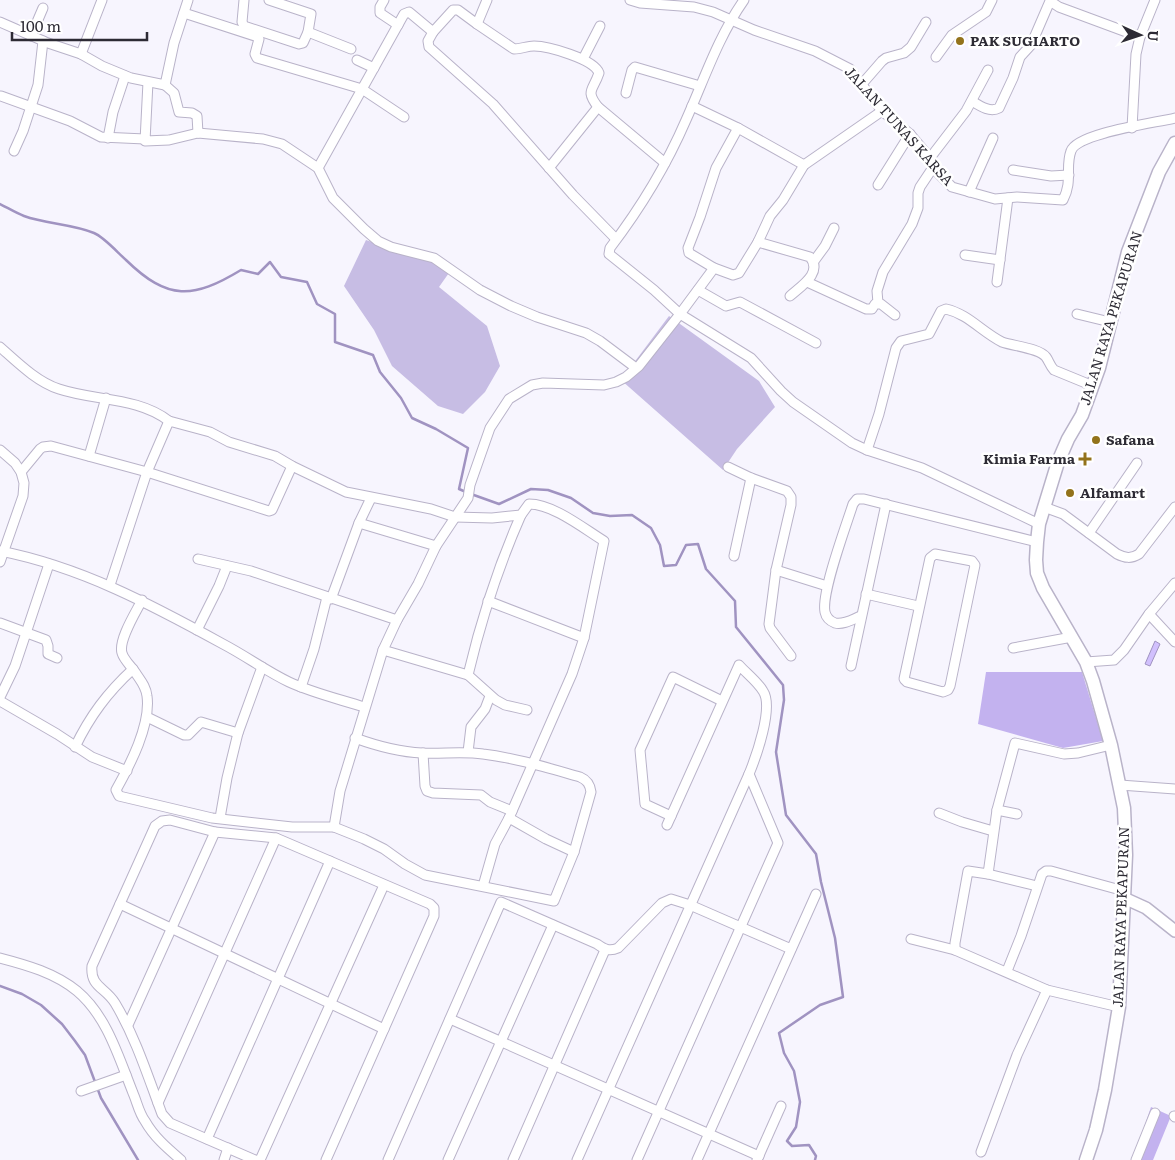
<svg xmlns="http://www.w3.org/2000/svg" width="1175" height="1160" font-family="Literata,serif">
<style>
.green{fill:#c7bde4}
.forest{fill:#c3b2ef}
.water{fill:#d1c0fd;stroke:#a093c1}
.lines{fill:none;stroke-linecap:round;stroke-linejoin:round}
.stream{stroke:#a093c1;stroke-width:2.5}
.minor-casing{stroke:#b9b3c9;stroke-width:11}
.tertiary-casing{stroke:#b9b3c9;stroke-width:14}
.secondary-casing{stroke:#b9b3c9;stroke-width:15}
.minor{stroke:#fff;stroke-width:9}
.tertiary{stroke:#fff;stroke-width:11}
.secondary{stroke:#fff;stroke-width:12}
.poi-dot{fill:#93731b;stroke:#fff;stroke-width:2}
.labels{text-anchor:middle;stroke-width:5;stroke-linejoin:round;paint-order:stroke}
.poi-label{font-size:14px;font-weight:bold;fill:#2d2b34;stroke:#fff;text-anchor:start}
.street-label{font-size:14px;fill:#2d2b34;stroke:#fff}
</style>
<rect width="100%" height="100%" fill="#f7f5fe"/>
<g class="green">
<polygon points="366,240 404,253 425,256 451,270 439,287 487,326 500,366 485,392 463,414 438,406 392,366 374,330 344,286"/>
<polygon points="669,316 759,381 775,407 737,449 723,470 621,380"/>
</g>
<g class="forest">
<polygon points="986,672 1082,672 1103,741 1063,748 978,724"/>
<polygon points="1151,1107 1171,1116 1153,1160 1133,1160"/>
</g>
<polygon class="water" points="1155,641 1160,644 1150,666 1145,664"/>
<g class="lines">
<g class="stream">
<path d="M0 204C8 208 16 213 24 216 46 224 72 224 94 233 104 237 118 253 126 260 168 301 193 299 241 270L258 274 270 262 281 277 307 282 317 304 335 314V342L373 355 380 372 401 398 412 418 436 429 468 448 459 489 466 492"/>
<polyline points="471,494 499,504 531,489 548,490 571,498 593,513 610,516 632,515 651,528 660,545 664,566 676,565 686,545 698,544 706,569 735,601 736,627 783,685 784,700 776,752 786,815 816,854 821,882 835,938 843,997 820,1005 779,1033 784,1053 794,1071 800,1102 796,1127 787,1141 792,1146 809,1145 816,1156 815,1160"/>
<polyline points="0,986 22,994 41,1005 62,1024 75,1041 85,1055 101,1098 138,1160"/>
</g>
<g class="minor-casing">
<g id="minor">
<polyline points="244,0 242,22 244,26 299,44 303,43 308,32 311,14 269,0"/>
<polyline points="384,0 380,7 380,13 398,25"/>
<path d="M630 0 640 3 694 7 713 12 754 30 815 51 850 69 882 111 910 134 930 158 937 172 952 187 995 199 1017 197 1063 200C1073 181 1065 167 1071 151 1077 133 1155 123 1175 118"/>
<path d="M744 0C718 37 704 80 686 120 667 164 639 210 610 248L609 254 654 290 680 314 751 358 781 391 793 402 852 443 867 450 922 468 1039 524"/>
<polyline points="184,13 258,37 259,39 255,54 257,58 362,89 404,117"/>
<polyline points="0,22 48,43 81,54 102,66 131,78 165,85 174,43 188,0"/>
<path d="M477 24 514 49C521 49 527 46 534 46 548 46 594 59 599 73 593 91 585 90 598 107L665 163"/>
<polyline points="308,32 351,49"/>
<polyline points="433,32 428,41 429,47 493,104 573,195 616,239"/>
<polyline points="31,36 43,8"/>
<polyline points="81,54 102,0"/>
<polyline points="936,57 952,35 986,12 992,0"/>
<polyline points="583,59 600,26"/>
<polyline points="357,60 374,68"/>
<polyline points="148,82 145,141 169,140 198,133 263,139 282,144 318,168 333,198 364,229 378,241 391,247 434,258 480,290 511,306 537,317 586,333 600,341 636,368"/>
<polyline points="862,84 882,61 886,58 904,53 911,47 926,22"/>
<polyline points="165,85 174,93 179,112 192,113 197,116 198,133"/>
<polyline points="626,93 632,70 635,67 700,86"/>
<polyline points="1,96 70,121 101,137 145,139"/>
<path d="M972 101C980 106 990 113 999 108L1013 78 1020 57 1031 45 1050 1 1059 7 1140 37"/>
<polyline points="692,106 738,128 804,165"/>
<polyline points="1132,128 1136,54 1140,37 1155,0"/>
<polyline points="108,138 113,112 125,76"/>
<polyline points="14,151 23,131 38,85 43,41"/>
<polyline points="930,158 966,111 988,70"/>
<polyline points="318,168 404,14 409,12 433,32 453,10 458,10 477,24 487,0"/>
<polyline points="549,168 598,107"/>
<polyline points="1013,170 1051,176 1069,175"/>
<polyline points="878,185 910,134"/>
<polyline points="969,192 993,138"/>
<path d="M758 242 810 257C823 273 801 286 790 296"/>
<polyline points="965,255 1000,260"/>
<polyline points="814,261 825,246 834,228"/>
<polyline points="714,268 689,253 688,248 700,217 716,168 738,128"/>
<polyline points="807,282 866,309 872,309 875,304 881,304 895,315"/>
<polyline points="997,282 1008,198"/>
<polyline points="698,290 726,306 740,302 816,343"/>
<polyline points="878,303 877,291 883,272 912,224 918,208 918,193 920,187 934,166"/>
<polyline points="1077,314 1110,322"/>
<path d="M0 347C17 362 37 382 59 389 95 401 138 397 169 421"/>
<polyline points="0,450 15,463 21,472 24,483 23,496 0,562"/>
<path d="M867 450 879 414 896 348 901 341 929 334 941 311 946 309C968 314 982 332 1002 342 1013 346 1039 348 1046 357 1049 361 1050 366 1054 370L1093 386"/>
<polyline points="89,456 106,398"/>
<polyline points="728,467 751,478 787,491 791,497 791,505 776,570 769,624 770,628 791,656"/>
<polyline points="21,472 40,449 43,447 51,446 147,472 269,511 272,510 292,466"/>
<path d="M1044 507 1063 514 1117 554C1125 558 1131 559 1139 554L1175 507"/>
<polyline points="359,523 436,546"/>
<polyline points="1089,533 1137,463"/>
<path d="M0 551C81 567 152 605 223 644 246 656 266 671 289 682 313 693 339 699 364 707"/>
<polygon points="935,554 972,561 975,565 950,686 948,690 943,692 907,682 904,679 930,558"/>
<polyline points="734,556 751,478"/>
<polyline points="198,559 251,571 397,620"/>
<polyline points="776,570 827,586"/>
<path d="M110 585 147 472 169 421 210 432 229 442 275 456 292 466 346 492 431 509 455 517 492 518 521 515 529 504C553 504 583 528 604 541L584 638 572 674 509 818 495 844 483 886"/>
<polyline points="866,594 918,606"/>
<polyline points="331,599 359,523 371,498"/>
<path d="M142 600C136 612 118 640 122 653 124 660 131 666 135 672 140 680 146 686 147 696 151 725 130 765 116 790L119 796 212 818 292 827H334L364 839 384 849 405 864 425 875 554 901 574 852 591 792C590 784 587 780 580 777 548 768 516 758 483 754 463 751 442 754 422 753 399 752 377 746 355 738"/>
<polyline points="488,601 584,638"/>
<polyline points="1149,614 1175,642"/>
<path d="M861 616C853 619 844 625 835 623 830 621 826 617 825 612 821 593 846 526 853 504L857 499H864L1037 542"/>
<polyline points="0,623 46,640 48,646 48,654 57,658"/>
<polyline points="197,630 219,586 227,566"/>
<polyline points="1013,648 1072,637"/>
<polyline points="383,650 468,675 496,700 505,705 527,710"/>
<polyline points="1086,662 1114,660 1124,650 1149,614 1175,583"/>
<polyline points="851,666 886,504"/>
<path d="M468 675C481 620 498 567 521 515"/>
<polyline points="301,687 314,649 327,597"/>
<polyline points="0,697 15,666 49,564"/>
<polyline points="0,701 57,734 92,757 127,771"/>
<polyline points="147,717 184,735 188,735 201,722 238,733"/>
<path d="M75 747C90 716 107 693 133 669"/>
<polyline points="468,752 471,727 485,709 490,696"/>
<polyline points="423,753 425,786 427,791 433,793 481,795 490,802 512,811"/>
<polyline points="1120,785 1175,789"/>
<polyline points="997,810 1017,814"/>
<polyline points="939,813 962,822 993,831"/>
<polyline points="671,816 645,804 640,750 673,677 722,701"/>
<polyline points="220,818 227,778 238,733 262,667"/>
<polyline points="509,818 546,839 574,852"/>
<polyline points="334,827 340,791 383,650 397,620 418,584 436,546 468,498 470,485 490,428 509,399 532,385 543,383 604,385 616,382 626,377 639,366 680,314 714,268 733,275 739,273 758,242 770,216 783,200 804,165 882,111"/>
<polyline points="988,874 1037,886"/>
<polyline points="120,904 384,1029"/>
<polyline points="911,939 955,950 1047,990 1119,1007"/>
<polyline points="955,950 955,943 968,871 988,874 997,810 1015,743 1064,754 1078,753 1111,745"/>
<path d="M0 958C27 965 55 973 77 991 107 1016 119 1058 133 1093 137 1102 139 1113 145 1121 154 1137 167 1148 181 1160"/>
<polyline points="1007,971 1021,936 1042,874 1046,871 1051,871 1124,891"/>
<polyline points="450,1019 759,1156"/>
<polyline points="128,1025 215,832"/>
<polyline points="81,1091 126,1075"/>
<polyline points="158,1103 276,838"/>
<polyline points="1174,1116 1175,1117"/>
<polyline points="207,1139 330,861"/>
<polyline points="981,1152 1017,1055 1047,990"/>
<polyline points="224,1160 228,1148"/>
<path d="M255 1160 170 1123 162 1114C148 1077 136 1038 115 1003 105 987 90 987 92 966L155 826 162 821 170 820 215 832 276 838 430 904 434 908V916L326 1160"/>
<polyline points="260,1160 384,885"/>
<path d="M388 1160 501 902 597 944C604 949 609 952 618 948L662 903 671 899 690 905 791 949"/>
<polyline points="448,1160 553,925"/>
<polyline points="513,1160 605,950"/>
<path d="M577 1160 749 774C756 757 774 707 763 691 757 681 746 673 739 665L667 825"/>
<polyline points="637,1160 778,843 749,774"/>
<polyline points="697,1160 816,894"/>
<polyline points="757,1160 781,1106"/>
<polyline points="1136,1160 1155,1113"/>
</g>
</g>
<g class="tertiary-casing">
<polyline id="tertiary" points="1124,898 1146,908 1175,931"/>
</g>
<g class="secondary-casing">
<polyline id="secondary" points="1086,1160 1096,1130 1105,1090 1119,1007 1126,855 1124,808 1111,745 1093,681 1086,662 1043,588 1037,573 1036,560 1037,542 1039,524 1058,462 1068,439 1082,415 1099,368 1128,252 1159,172 1175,143"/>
</g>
<use href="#minor" class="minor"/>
<use href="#tertiary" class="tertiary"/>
<use href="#secondary" class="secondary"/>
</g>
<g class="poi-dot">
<circle cx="960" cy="41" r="5"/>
<circle cx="1096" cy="440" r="5"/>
<path d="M1082.5 451.5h5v5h5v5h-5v5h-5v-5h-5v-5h5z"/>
<circle cx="1070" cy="493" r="5"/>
</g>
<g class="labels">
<g class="poi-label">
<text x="970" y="46">PAK SUGIARTO</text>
<text x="1106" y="445">Safana</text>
<text x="1075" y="464" text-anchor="end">Kimia Farma</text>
<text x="1080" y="498">Alfamart</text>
</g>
<g class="street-label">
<text transform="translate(899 126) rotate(48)" y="5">JALAN TUNAS KARSA</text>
<text transform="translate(1111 318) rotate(-73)" y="5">JALAN RAYA PEKAPURAN</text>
<text transform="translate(1121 917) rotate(-88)" y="5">JALAN RAYA PEKAPURAN</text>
</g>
</g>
<g transform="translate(1140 35) rotate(93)" stroke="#ffffff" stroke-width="4" paint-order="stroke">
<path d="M0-4L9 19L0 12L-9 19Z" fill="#2d2b34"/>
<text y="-8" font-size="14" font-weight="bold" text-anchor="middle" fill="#2d2b34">U</text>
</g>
<path d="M12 32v8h135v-8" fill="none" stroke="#2d2b34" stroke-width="2.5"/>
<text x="20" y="32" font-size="15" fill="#2d2b34" stroke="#ffffff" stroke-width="4" paint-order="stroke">100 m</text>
</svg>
